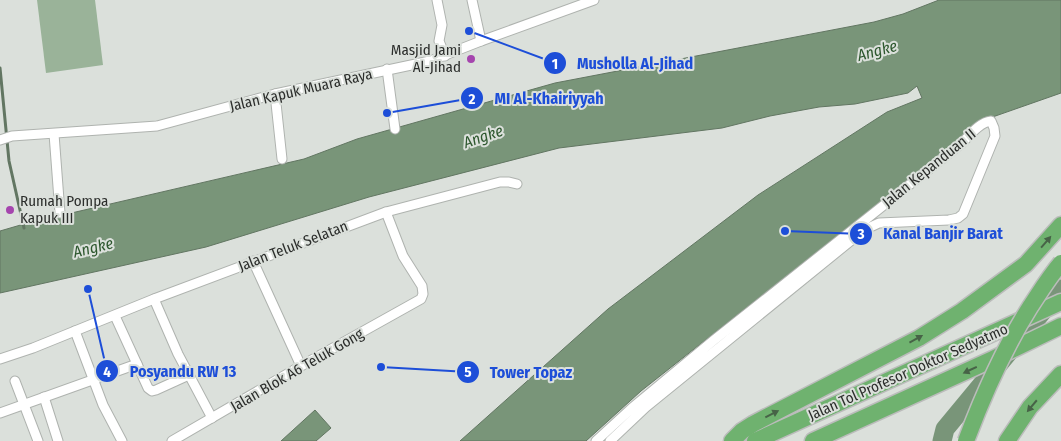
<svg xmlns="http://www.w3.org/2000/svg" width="1061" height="441" font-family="'Fira Sans Condensed',sans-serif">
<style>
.green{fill:#9ab399}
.water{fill:#799579;stroke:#627662}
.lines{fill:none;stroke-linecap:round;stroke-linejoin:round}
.stream{stroke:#627662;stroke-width:3}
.river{stroke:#799579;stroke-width:19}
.street-casing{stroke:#afb3af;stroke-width:11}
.highway-casing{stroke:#bbbcbb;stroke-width:19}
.street{stroke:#fff;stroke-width:9}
.highway{stroke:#6fb26f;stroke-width:16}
.highway-bridge-casing{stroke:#bbbcbb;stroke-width:19;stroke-linecap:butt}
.highway-bridge{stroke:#6fb26f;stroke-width:16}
.oneway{fill:#476347}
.poi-dot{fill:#a545ae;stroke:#dbe0db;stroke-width:2}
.labels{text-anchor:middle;stroke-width:4;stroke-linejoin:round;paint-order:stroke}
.poi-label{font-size:15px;fill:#2c2e2c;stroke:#dbe0db;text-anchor:end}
.street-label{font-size:15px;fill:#2c2e2c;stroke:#dbe0db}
.water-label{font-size:16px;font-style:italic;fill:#2e582f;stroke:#dbe0db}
.leader{fill:none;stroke:#1d4ed8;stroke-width:2}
.callout-dot{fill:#1d4ed8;stroke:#dbe0db;stroke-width:2}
.mark-label{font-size:15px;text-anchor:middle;font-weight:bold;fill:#fff}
.callout-label{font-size:16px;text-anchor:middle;font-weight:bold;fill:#1d4ed8;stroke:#dbe0db;stroke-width:4;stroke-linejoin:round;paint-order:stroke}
</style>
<rect width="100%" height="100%" fill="#dbe0db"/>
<polygon class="green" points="37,0 95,0 103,65 46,73"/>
<g class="water">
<polygon points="939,0 1061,0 1061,93 984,120 641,391 586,441 460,441 608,309 758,195 887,112 922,98 917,86 908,93 855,104 819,107 770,116 722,128 559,148 369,197 206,247 0,293 0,231 24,224 304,159 357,139 555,83 874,22 903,14"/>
<polygon points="315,410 331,428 316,441 281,441"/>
</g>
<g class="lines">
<polyline class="stream" points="0,68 9,161 24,228"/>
<polyline class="river" points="942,441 945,429 1061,289"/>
<g class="street-casing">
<g id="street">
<polyline points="437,0 442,25 439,41 445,56"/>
<polyline points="472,0 481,41"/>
<polyline points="387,69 395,129"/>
<polyline points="275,94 282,159"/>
<polyline points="54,134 60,213"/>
<polyline points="0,140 12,136 157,126 275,94 430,61 481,41 594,0"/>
<polyline points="253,261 301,366"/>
<polyline points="154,299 178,354 212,418"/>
<polyline points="115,316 148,388 152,391 156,390 189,375"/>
<polyline points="75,331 103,405 122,441"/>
<polyline points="0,359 33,348 154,299 386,212 500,182 509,182 517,184"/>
<polyline points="15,381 38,441"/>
<polyline points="44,397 58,441"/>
<polyline points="0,413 137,364"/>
<polyline points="172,441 301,366 421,299 423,294 422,286 403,256 386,212"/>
<path d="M596 441 632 408 714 340 962 143C970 135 980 122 991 121L994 128 995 136 963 214 958 218 949 220 879 223 864 230 646 407 610 441"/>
</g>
</g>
<g class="highway-casing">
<g id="highway">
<polyline points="732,441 742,431 753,424 919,338 962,311 1026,264 1061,225"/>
<polyline points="755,441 1061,302"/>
<polyline points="813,441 993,359 1061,326"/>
<polyline points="1007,441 1030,407 1061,374"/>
</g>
</g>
<use href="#street" class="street"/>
<use href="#highway" class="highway"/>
<g class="highway-bridge-casing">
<path id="highway-bridge" d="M966 441C984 393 1003 350 1030 307 1040 292 1049 277 1061 263"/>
</g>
<use href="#highway-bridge" class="highway-bridge"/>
</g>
<defs><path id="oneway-solid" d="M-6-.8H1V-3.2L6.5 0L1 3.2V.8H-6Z" transform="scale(1.25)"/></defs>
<g class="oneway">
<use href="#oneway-solid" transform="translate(1046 242) rotate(-49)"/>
<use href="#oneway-solid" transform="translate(916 339) rotate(-29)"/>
<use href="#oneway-solid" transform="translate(970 370) rotate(155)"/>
<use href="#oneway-solid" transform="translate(1032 406) rotate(130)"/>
<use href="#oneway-solid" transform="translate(772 414) rotate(-27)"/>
</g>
<g class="poi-dot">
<circle cx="471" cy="59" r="5"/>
<circle cx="10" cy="210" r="5"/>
</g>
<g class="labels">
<g class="poi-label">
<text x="461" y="55">Masjid Jami<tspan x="461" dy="17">Al-Jihad</tspan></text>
<text x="20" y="206" text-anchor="start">Rumah Pompa<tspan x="20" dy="17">Kapuk III</tspan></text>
</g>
<g class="street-label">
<text transform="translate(301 90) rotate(-13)" y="5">Jalan Kapuk Muara Raya</text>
<text transform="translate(929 168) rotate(-39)" y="5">Jalan Kepanduan II</text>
<text transform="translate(293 246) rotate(-21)" y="5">Jalan Teluk Selatan</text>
<text transform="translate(297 370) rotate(-30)" y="5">Jalan Blok A6 Teluk Gong</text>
<text transform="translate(908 372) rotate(-24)" y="5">Jalan Tol Profesor Doktor Sedyatmo</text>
</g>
<g class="water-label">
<text transform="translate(877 50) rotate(-15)" y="6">Angke</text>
<text transform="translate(483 136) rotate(-19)" y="6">Angke</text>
<text transform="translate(93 247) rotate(-14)" y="6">Angke</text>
</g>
</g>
<path class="leader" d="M469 31L555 63M387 113L472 98M785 231L861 234M88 289L107 371M381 367L468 372"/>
<g class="callout-dot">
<circle cx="469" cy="31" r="5"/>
<circle cx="387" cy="113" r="5"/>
<circle cx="785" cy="231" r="5"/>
<circle cx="88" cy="289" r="5"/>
<circle cx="381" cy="367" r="5"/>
<circle cx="555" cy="63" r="12"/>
<circle cx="472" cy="98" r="12"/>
<circle cx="861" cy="234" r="12"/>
<circle cx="107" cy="371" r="12"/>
<circle cx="468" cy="372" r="12"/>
</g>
<g class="mark-label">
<text x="555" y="69">1</text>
<text x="472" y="104">2</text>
<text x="861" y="239">3</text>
<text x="107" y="377">4</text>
<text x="468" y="377">5</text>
</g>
<g class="callout-label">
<text x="635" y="69">Musholla Al-Jihad</text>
<text x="549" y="104">MI Al-Khairiyyah</text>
<text x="943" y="239">Kanal Banjir Barat</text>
<text x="183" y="377">Posyandu RW 13</text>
<text x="531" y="378">Tower Topaz</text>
</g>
</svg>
